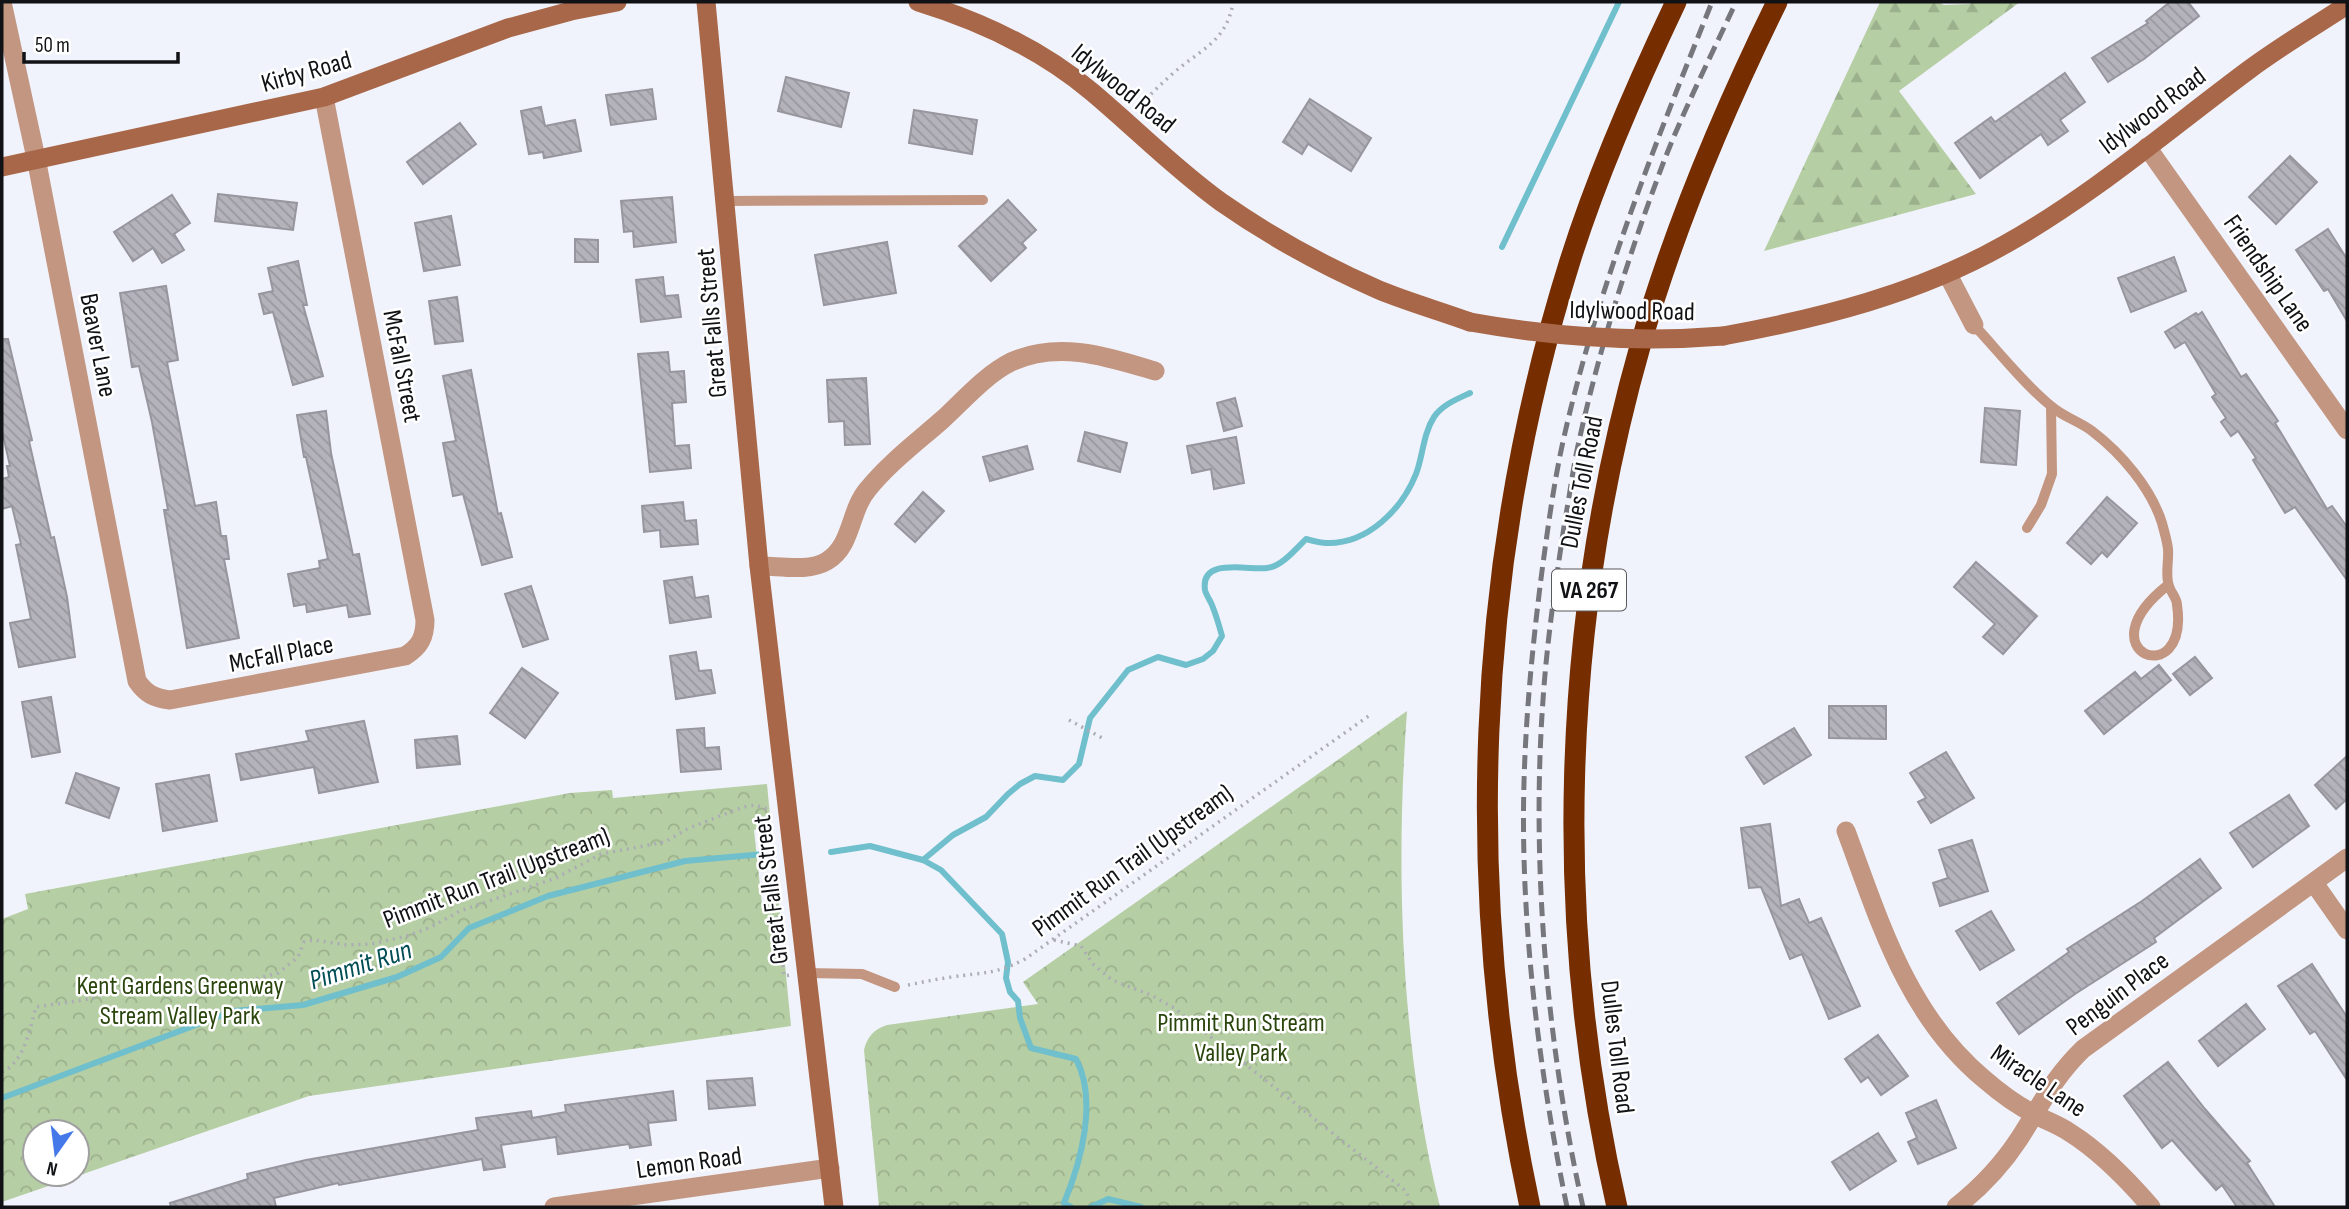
<svg xmlns="http://www.w3.org/2000/svg" width="2349" height="1209" font-family="'Sofia Sans Condensed',sans-serif">
<style>
.forest{fill:url(#forest-firs)}
.park{fill:url(#park-crowns);fill-rule:evenodd}
.lines{fill:none;stroke-linecap:round;stroke-linejoin:round}
.stream{stroke:#70bfcc;stroke-width:6}
.building{fill:url(#building-back-hatch);stroke:#97959d;stroke-width:2}
.path{stroke:#acadb4;stroke-width:3.5;stroke-dasharray:2 5;stroke-linecap:butt}
.service{stroke:#c39681;stroke-width:10}
.minor{stroke:#c39681;stroke-width:19}
.secondary{stroke:#a86748;stroke-width:19}
.motorway{stroke:#762e00;stroke-width:21}
.rail{stroke:#76777d;stroke-width:5;stroke-dasharray:14 7;stroke-linecap:butt}
.secondary-bridge{stroke:#a86748;stroke-width:19}
.labels{text-anchor:middle;stroke-width:5;stroke-linejoin:round;paint-order:stroke}
.shield{fill:#fff;stroke:#58595b;stroke-width:2}
.shield-label{font-size:24px;font-weight:bold;fill:#111215}
.street-label{font-size:26px;fill:#111215;stroke:#fff}
.park-label{font-size:26px;fill:#2b460d;stroke:#fff}
.water-label{font-size:28px;font-style:italic;fill:#014d56;stroke:#fff}
</style>
<defs>
<pattern id="forest-firs" width="22" height="20" patternUnits="userSpaceOnUse" patternTransform="scale(1.75)"><rect width="22" height="20" fill="#b6cea4"/><path d="M5 1l3.5 6h-7zM16 11l3.5 6h-7z" fill="#9bb08c"/></pattern>
<pattern id="park-crowns" width="20" height="18" patternUnits="userSpaceOnUse" patternTransform="scale(1.75)"><rect width="20" height="18" fill="#b6cea4"/><path d="M2 6a3 3 0 1 1 6 0M12 15a3 3 0 1 1 6 0" fill="none" stroke="#9bb08c"/></pattern>
<pattern id="building-back-hatch" width="6" height="6" patternUnits="userSpaceOnUse" patternTransform="scale(1.75)"><rect width="6" height="6" fill="#b4b2ba"/><path d="M-1 5l2 2M0 0l6 6M5-1l2 2" fill="none" stroke="#9a989f"/></pattern>
</defs>
<rect width="100%" height="100%" fill="#f1f3fc"/>
<polygon class="forest" points="1880,2 1938,2 1944,5 1970,4 1972,2 2020,2 1899,91 1976,194 1764,251"/>
<g class="park">
<path d="M1407 711C1395 874 1401 1048 1440 1207H879L864 1050C867 1037 874 1029 887 1025L1038 1004 1023 982Z"/>
<path d="M767 784 771 826 754 830 762 904 779 903 791 1026 309 1096 2 1202V919L28 909 25 894 570 793 612 790 613 798ZM35 1132H77V1174H35Z"/>
</g>
<g class="lines">
<g class="stream">
<polyline points="1502,247 1619,2"/>
<path d="M831 852 870 846 923 860 941 870 1002 934 1008 962 1006 978 1010 992 1018 1001 1020 1018 1031 1048 1076 1059C1098 1100 1081 1162 1064 1203L1071 1207"/>
<path d="M923 860 953 835 986 817 1008 794 1020 784 1035 776 1063 780 1079 764 1090 718 1128 670 1158 657 1186 665 1203 659 1213 651 1222 636C1219 625 1216 615 1212 605 1210 600 1206 595 1205 590 1200 556 1251 571 1267 568 1281 567 1296 549 1306 539 1313 541 1320 543 1327 543 1368 544 1402 509 1416 474 1423 456 1423 434 1434 417 1442 405 1457 399 1470 393"/>
<polyline points="2,1098 233,1011 303,1005 397,977 441,957 469,928 548,896 685,861 765,854"/>
<polyline points="1091,1207 1108,1199 1141,1207"/>
</g>
</g>
<g class="building">
<polygon points="2170,2 2188,2 2199,16 2144,59 2108,82 2092,58 2148,23 2146,21"/>
<polygon points="2065,73 2085,102 2060,120 2068,131 2048,145 2041,134 1980,178 1955,143 1991,117 1995,122"/>
<polygon points="786,77 849,93 841,127 778,111"/>
<polygon points="652,89 656,119 611,125 606,95"/>
<polygon points="1310,99 1371,138 1351,171 1308,144 1302,154 1283,142"/>
<polygon points="541,107 545,126 575,120 581,151 544,158 543,152 529,154 521,111"/>
<polygon points="914,110 977,120 972,154 909,143"/>
<polygon points="460,123 476,144 423,184 407,162"/>
<polygon points="2290,156 2317,182 2276,224 2249,197"/>
<polygon points="218,194 297,203 293,230 215,221"/>
<polygon points="172,195 190,223 174,234 184,250 162,263 153,248 133,261 114,232"/>
<polygon points="672,197 676,242 634,247 633,231 624,232 621,201"/>
<polygon points="1008,200 1036,230 1022,243 1026,248 991,281 959,246"/>
<polygon points="451,216 460,265 424,271 415,223"/>
<polygon points="2328,229 2347,259 2347,321 2328,289 2324,291 2296,250"/>
<polygon points="575,239 598,240 598,262 575,262"/>
<polygon points="887,242 896,293 824,305 815,255"/>
<polygon points="2174,257 2186,291 2131,312 2118,278"/>
<polygon points="298,261 307,305 303,305 323,376 293,385 273,312 264,314 259,294 273,291 268,268"/>
<polygon points="663,277 665,296 678,295 681,317 641,322 636,280"/>
<polygon points="166,286 178,360 167,362 195,506 216,502 221,536 226,536 229,559 224,559 239,638 187,648 164,510 168,510 152,422 139,366 132,367 120,293"/>
<polygon points="457,297 463,341 435,344 429,301"/>
<polygon points="2202,312 2241,377 2246,374 2278,421 2275,423 2327,509 2332,506 2347,527 2347,580 2295,507 2285,513 2253,460 2256,458 2238,431 2231,436 2221,422 2226,418 2212,397 2216,394 2185,342 2175,348 2165,332 2196,313 2198,315"/>
<polygon points="2,339 8,339 32,440 29,441 51,538 54,537 67,597 75,657 19,667 10,623 31,619 16,545 21,544 12,506 2,509 2,479 9,477 7,466 10,466 2,431"/>
<polygon points="668,352 670,372 684,371 686,402 672,403 675,446 689,445 691,468 650,472 638,354"/>
<polygon points="471,370 498,514 501,513 512,557 482,565 463,494 453,496 443,443 456,441 443,376"/>
<polygon points="866,378 870,444 845,445 844,421 829,422 827,380"/>
<polygon points="1235,398 1242,426 1224,431 1217,403"/>
<polygon points="1985,408 2020,411 2016,465 1981,462"/>
<polygon points="326,411 331,453 353,555 359,554 370,614 349,617 347,605 307,612 306,604 294,606 288,574 320,568 319,561 328,559 306,457 304,457 297,415"/>
<polygon points="1085,432 1127,443 1120,472 1078,461"/>
<polygon points="1236,437 1244,483 1214,489 1211,469 1192,473 1187,446"/>
<polygon points="1027,446 1033,469 990,481 983,457"/>
<polygon points="923,492 944,511 915,542 895,524"/>
<polygon points="2107,497 2137,523 2107,557 2102,552 2091,564 2067,543"/>
<polygon points="683,502 685,521 696,520 698,544 661,547 660,530 644,532 642,506"/>
<polygon points="1976,562 2037,616 2003,654 1983,637 1995,624 1954,587"/>
<polygon points="692,577 695,598 708,596 711,617 670,623 664,581"/>
<polygon points="531,586 548,639 523,647 505,594"/>
<polygon points="696,652 699,671 711,670 715,693 676,699 670,656"/>
<polygon points="2195,657 2212,678 2190,695 2173,674"/>
<polygon points="2159,665 2171,680 2104,734 2085,711 2135,672 2141,679"/>
<polygon points="522,668 558,693 525,738 490,713"/>
<polygon points="51,697 60,752 32,757 22,702"/>
<polygon points="1829,706 1886,706 1886,739 1829,738"/>
<polygon points="364,721 378,782 319,793 314,767 241,780 236,754 309,741 306,731"/>
<polygon points="704,728 705,748 719,747 721,769 681,772 677,730"/>
<polygon points="1794,728 1811,755 1764,784 1746,757"/>
<polygon points="457,736 460,764 417,768 415,740"/>
<polygon points="1946,752 1974,798 1931,823 1918,802 1926,798 1910,773"/>
<polygon points="2347,756 2347,799 2336,809 2315,785"/>
<polygon points="76,773 119,788 109,818 66,803"/>
<polygon points="209,775 217,821 163,831 156,784"/>
<polygon points="2289,795 2309,826 2253,867 2230,833"/>
<polygon points="1770,824 1781,906 1799,899 1809,923 1821,918 1860,1006 1829,1019 1802,954 1790,959 1761,887 1749,888 1741,828"/>
<polygon points="1972,840 1988,891 1940,906 1933,883 1948,878 1939,850"/>
<polygon points="2200,859 2221,888 2154,938 2156,942 2075,994 2019,1034 1997,1003 2069,952 2067,949 2142,901"/>
<polygon points="1991,911 2014,950 1980,970 1956,931"/>
<polygon points="2312,964 2347,1017 2347,1080 2315,1031 2310,1034 2278,986"/>
<polygon points="2246,1004 2265,1029 2218,1066 2199,1041"/>
<polygon points="1878,1035 1908,1076 1881,1095 1868,1077 1861,1082 1845,1059"/>
<polygon points="2168,1062 2205,1109 2250,1161 2247,1163 2275,1207 2237,1207 2222,1185 2216,1190 2172,1140 2162,1148 2124,1096"/>
<polygon points="752,1078 755,1105 709,1109 707,1081"/>
<polygon points="673,1091 676,1120 648,1123 651,1145 630,1148 629,1144 558,1154 556,1137 501,1145 505,1167 484,1170 482,1159 339,1185 338,1183 274,1198 276,1207 171,1207 170,1203 248,1179 247,1174 306,1160 478,1130 476,1118 531,1111 532,1118 566,1112 565,1105"/>
<polygon points="1936,1100 1956,1148 1918,1164 1908,1142 1917,1138 1906,1113"/>
<polygon points="1878,1133 1896,1161 1850,1190 1832,1162"/>
</g>
<g class="lines">
<g class="path">
<path d="M1141 104C1151 94 1160 85 1170 76 1197 51 1227 43 1233 2"/>
<polyline points="1069,720 1106,740"/>
<polyline points="767,826 784,976 790,975"/>
<polyline points="1054,940 1081,946 1093,964 1112,980 1151,995 1174,1008 1387,1176 1407,1192 1410,1207"/>
<path d="M908 985C923 982 937 979 952 977 984 972 994 975 1025 959L1370 715"/>
<path d="M2 1072C24 1063 30 1028 36 1007L90 999 104 994 144 986 168 987 190 993 223 988 278 973 298 957 304 942 314 940 347 945 371 944 407 936 431 927 460 911 556 878 601 854 665 842 687 829 743 807 755 805 765 808 766 812"/>
</g>
<g class="service">
<polyline points="725,201 983,200"/>
<path d="M1974 325C1999 352 2023 383 2051 406 2063 417 2079 421 2092 431 2121 453 2151 488 2162 523 2164 531 2167 540 2168 549 2169 561 2165 575 2169 586 2171 593 2177 598 2177 605 2190 693 2081 653 2168 585"/>
<polyline points="2027,528 2041,505 2052,474 2051,407"/>
<polyline points="806,973 862,974 895,987"/>
</g>
<g class="minor">
<path d="M2 2 36 158 137 681C146 694 154 698 170 700L405 656C420 647 425 637 425 620L324 97"/>
<polyline points="2147,147 2347,430"/>
<polyline points="1947,273 1974,325"/>
<path d="M759 566C780 566 809 572 827 561 853 545 849 511 868 489 889 463 917 442 942 420 963 401 985 375 1011 362 1059 340 1108 357 1155 371"/>
<path d="M1846 831C1880 922 1907 1015 1984 1079 1999 1092 2018 1106 2036 1115 2047 1121 2059 1125 2069 1132 2101 1152 2127 1179 2151 1207"/>
<polyline points="2314,883 2347,930"/>
<polyline points="554,1207 830,1168"/>
<path d="M1956 1207C1980 1188 2002 1165 2019 1139 2041 1105 2053 1078 2083 1049L2347 858"/>
</g>
<g class="secondary">
<polyline points="706,2 759,566 834,1207"/>
<path d="M918 2C980 21 1041 49 1092 92 1135 128 1175 169 1221 202 1271 237 1324 266 1379 290 1408 302 1440 311 1470 322"/>
<polyline points="2,167 324,97 508,28 571,11 617,2"/>
<path d="M1723 336C1821 318 1917 294 2004 245 2092 196 2169 129 2250 69 2281 46 2315 26 2347 5"/>
</g>
<g class="motorway">
<path d="M1530 1207C1463 895 1474 566 1570 261 1598 172 1636 86 1676 2"/>
<path d="M1617 1207C1552 924 1561 623 1641 343 1675 225 1723 112 1777 2"/>
</g>
<g class="rail">
<path d="M1567 1207C1539 1072 1520 920 1524 782 1526 711 1533 641 1542 571 1548 527 1554 481 1564 437 1598 287 1655 144 1712 2"/>
<path d="M1583 1207C1547 1046 1531 865 1543 700 1547 640 1556 580 1565 520 1570 494 1573 467 1579 441 1600 346 1630 251 1664 161 1685 107 1712 54 1736 2"/>
</g>
<path class="secondary-bridge" d="M1470 322C1554 337 1638 343 1723 336"/>
</g>
<g class="labels">
<rect class="shield" x="1552" y="569.5" width="74" height="41" rx="5"/>
<g class="shield-label">
<text x="1589" y="598">VA 267</text>
</g>
<g class="street-label">
<text transform="translate(306 71) rotate(-16)" y="9">Kirby Road</text>
<text transform="translate(1124 88) rotate(39)" y="9">Idylwood Road</text>
<text transform="translate(2152 110) rotate(-37)" y="9">Idylwood Road</text>
<text transform="translate(2269 273) rotate(55)" y="9">Friendship Lane</text>
<text transform="translate(1632 310) rotate(1)" y="9">Idylwood Road</text>
<text transform="translate(711 323) rotate(-95)" y="9">Great Falls Street</text>
<text transform="translate(99 345) rotate(79)" y="9">Beaver Lane</text>
<text transform="translate(403 366) rotate(79)" y="9">McFall Street</text>
<text transform="translate(1581 482) rotate(-79)" y="9">Dulles Toll Road</text>
<text transform="translate(281 653) rotate(-11)" y="9">McFall Place</text>
<text transform="translate(1132 860) rotate(-36)" y="9">Pimmit Run Trail (Upstream)</text>
<text transform="translate(496 877) rotate(-21)" y="9">Pimmit Run Trail (Upstream)</text>
<text transform="translate(770 890) rotate(-97)" y="9">Great Falls Street</text>
<text transform="translate(2117 993) rotate(-37)" y="9">Penguin Place</text>
<text transform="translate(1618 1047) rotate(83)" y="9">Dulles Toll Road</text>
<text transform="translate(2039 1080) rotate(34)" y="9">Miracle Lane</text>
<text transform="translate(689 1162) rotate(-8)" y="9">Lemon Road</text>
</g>
<g class="park-label">
<text x="180" y="994">Kent Gardens Greenway<tspan x="180" dy="30">Stream Valley Park</tspan></text>
<text x="1241" y="1031">Pimmit Run Stream<tspan x="1241" dy="30">Valley Park</tspan></text>
</g>
<g class="water-label">
<text transform="translate(360 964) rotate(-18)" y="10">Pimmit Run</text>
</g>
</g>
<rect width="2349" height="1209" fill="none" stroke="#111215" stroke-width="7"/>
<g transform="translate(56 1153) rotate(194)"><circle r="33" fill="#ffffff" stroke="#a0a0a1" stroke-width="2"/>
<path d="M0-5L12 26L0 18L-12 26Z" fill="#4579ea"/>
<text y="-10" font-size="19" font-weight="bold" text-anchor="middle" fill="#111215">N</text>
</g>
<path d="M24 52v10h154v-10" fill="none" stroke="#111215" stroke-width="3.5"/>
<text x="35" y="52" font-size="21" fill="#111215" stroke="#ffffff" stroke-width="5" paint-order="stroke">50 m</text>
</svg>
